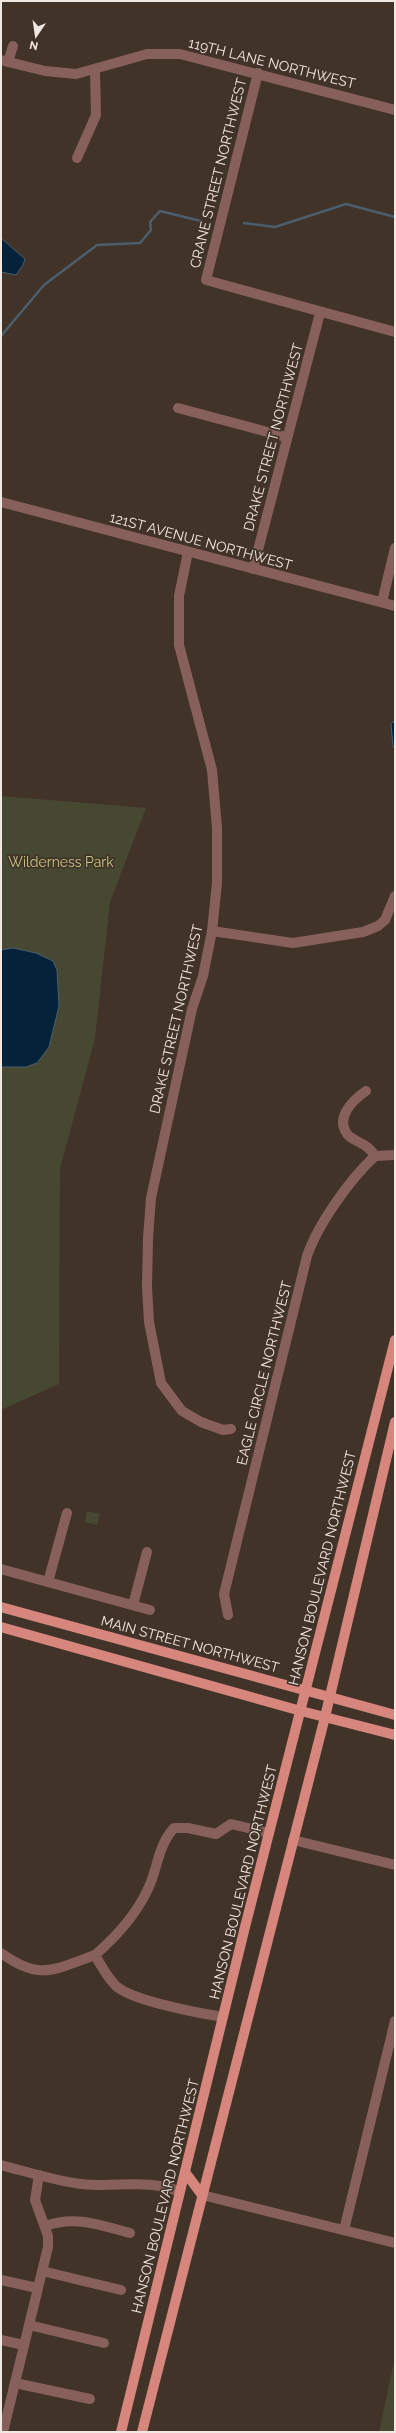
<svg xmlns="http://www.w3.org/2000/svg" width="396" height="2433" font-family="Raleway,sans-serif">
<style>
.green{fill:#474831}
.water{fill:#04233b;stroke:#4b5e6d}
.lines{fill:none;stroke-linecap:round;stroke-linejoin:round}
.stream{stroke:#4b5e6d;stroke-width:2.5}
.minor{stroke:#88605b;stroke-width:10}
.major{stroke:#d7867e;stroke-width:10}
.labels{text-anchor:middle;stroke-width:3.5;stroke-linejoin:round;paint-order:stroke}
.street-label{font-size:14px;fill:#f1e8e1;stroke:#413328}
.park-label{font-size:14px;fill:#c3c784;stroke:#413328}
</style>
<rect width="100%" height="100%" fill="#413328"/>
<g class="green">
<polygon points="1,796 146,808 110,902 95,1038 60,1169 59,1384 1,1410"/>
<polygon points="87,1511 100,1514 97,1525 85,1522"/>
<polygon points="395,2357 395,2432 379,2432"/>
</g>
<g class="water">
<polygon points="1,238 25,259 23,265 16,275 1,272"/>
<polygon points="395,720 395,749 393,746 391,724"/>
<polygon points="13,948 36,953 53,961 57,970 59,1006 49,1047 37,1063 26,1067 1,1067 1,950"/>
</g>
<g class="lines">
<g class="stream">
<polyline points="244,223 275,227 346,204 395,217"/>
<polyline points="1,336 44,285 97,245 140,243 151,230 150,222 160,211 201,221"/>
</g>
<g class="minor">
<polyline points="1,60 45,71 76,74 147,54 180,54 395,110"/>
<polyline points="8,62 13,46"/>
<polyline points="258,73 206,280 395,332"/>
<polyline points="77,158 96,115 95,70"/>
<polyline points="178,408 286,437"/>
<polyline points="1,502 395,606"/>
<polyline points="188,552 179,596 179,645 212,770 217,828 217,883 212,931 203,976 192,1009 151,1198 148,1238 147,1287 149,1322 161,1383 182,1411 201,1422 223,1430 231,1429"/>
<polyline points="253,569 320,313"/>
<polyline points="382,602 395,548"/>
<polyline points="212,931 293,943 363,932 378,926 385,920 395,896"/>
<path d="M366 1091C353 1100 334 1118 348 1135 354 1141 361 1142 367 1147 370 1149 373 1153 375 1156L395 1155"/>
<polyline points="1,1569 150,1610"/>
<polyline points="48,1582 67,1513"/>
<polyline points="133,1605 147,1552"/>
<path d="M228 1615 224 1594 307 1256C318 1224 350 1179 375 1156"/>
<polyline points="293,1840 395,1865"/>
<path d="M1 1953C40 1981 53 1970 95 1955 101 1966 107 1977 116 1986 133 2001 199 2013 223 2017"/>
<path d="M95 1955C117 1936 140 1910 151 1882 158 1863 160 1843 174 1828H188L216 1834 231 1824 269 1833"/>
<path d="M1 2165C28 2172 55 2181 82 2184 115 2188 149 2178 180 2192"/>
<polyline points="202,2195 395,2243"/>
<path d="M45 2226C75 2215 100 2225 130 2233"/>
<polyline points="344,2230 395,2021"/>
<polyline points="42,2271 121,2290"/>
<polyline points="1,2280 37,2288"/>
<polyline points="29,2325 104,2343"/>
<polyline points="1,2340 24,2345"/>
<polyline points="15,2383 90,2399"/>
<polyline points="3,2432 48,2247 48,2236 35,2200 39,2175"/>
</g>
<g class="major">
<polyline points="1,1607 395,1715"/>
<polyline points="1,1627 301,1711 395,1735"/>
<polyline points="185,2172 202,2195"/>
<polyline points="121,2432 245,1927 395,1340"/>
<polyline points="142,2432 325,1717 395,1422"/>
</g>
</g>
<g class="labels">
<g class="street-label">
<text transform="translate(272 63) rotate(14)" y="5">119TH LANE NORTHWEST</text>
<text transform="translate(218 173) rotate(-76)" y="5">CRANE STREET NORTHWEST</text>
<text transform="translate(273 437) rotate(-75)" y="5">DRAKE STREET NORTHWEST</text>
<text transform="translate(201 541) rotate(15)" y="5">121ST AVENUE NORTHWEST</text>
<text transform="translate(176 1019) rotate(-77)" y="5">DRAKE STREET NORTHWEST</text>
<text transform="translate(264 1373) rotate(-76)" y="5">EAGLE CIRCLE NORTHWEST</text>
<text transform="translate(322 1568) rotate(-76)" y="5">HANSON BOULEVARD NORTHWEST</text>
<text transform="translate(190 1644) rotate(15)" y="5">MAIN STREET NORTHWEST</text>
<text transform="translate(243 1882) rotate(-76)" y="5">HANSON BOULEVARD NORTHWEST</text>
<text transform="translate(165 2196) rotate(-76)" y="5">HANSON BOULEVARD NORTHWEST</text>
</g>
<g class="park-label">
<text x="61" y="867">Wilderness Park</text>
</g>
</g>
<rect width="396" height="2433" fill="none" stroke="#f1e8e1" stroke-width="4"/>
<g transform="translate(36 36) rotate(193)" stroke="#413328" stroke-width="3" paint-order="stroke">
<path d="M0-3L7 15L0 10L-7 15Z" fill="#f1e8e1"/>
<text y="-6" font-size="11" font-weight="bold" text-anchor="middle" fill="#f1e8e1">N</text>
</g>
</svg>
